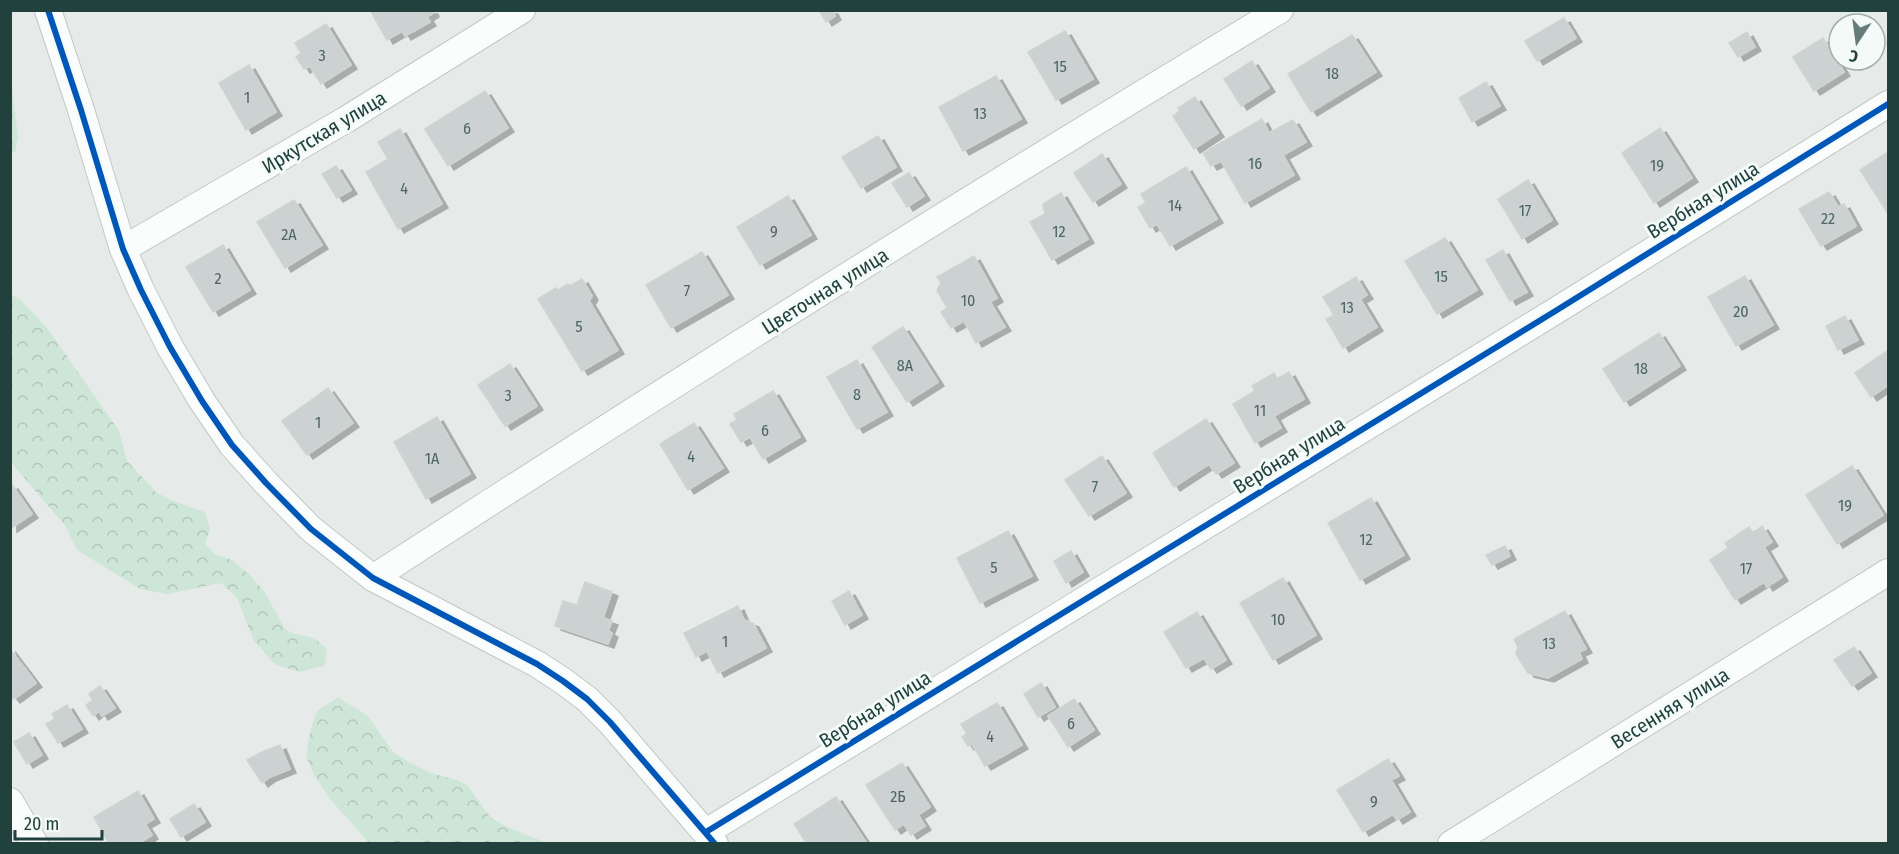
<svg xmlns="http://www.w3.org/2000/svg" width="1899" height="854" font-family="'Fira Sans Condensed',sans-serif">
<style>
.forest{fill:url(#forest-crowns)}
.building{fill:#ccd2d1;stroke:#ced4d2;stroke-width:1.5;filter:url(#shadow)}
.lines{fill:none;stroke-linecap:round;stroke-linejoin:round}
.minor-casing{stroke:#c3c8c6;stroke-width:28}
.minor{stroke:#fbfcfc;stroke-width:26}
.cycleway-casing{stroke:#f4faf8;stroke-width:10}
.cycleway{stroke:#0057b8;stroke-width:6}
.labels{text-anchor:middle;stroke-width:6;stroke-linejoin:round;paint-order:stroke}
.number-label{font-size:16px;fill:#4d6662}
.street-label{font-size:20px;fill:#21413c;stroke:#f4faf8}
</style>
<defs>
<pattern id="forest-crowns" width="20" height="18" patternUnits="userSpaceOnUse" patternTransform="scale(1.5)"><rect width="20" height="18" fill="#cee6d7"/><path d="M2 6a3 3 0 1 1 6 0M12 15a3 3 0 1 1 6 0" fill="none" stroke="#b1c6b9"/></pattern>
<filter id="shadow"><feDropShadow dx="6" dy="4" stdDeviation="0" flood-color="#0004"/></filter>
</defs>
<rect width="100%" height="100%" fill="#e6ebe9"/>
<g class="forest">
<polygon points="11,81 18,137 15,152 11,152"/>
<polygon points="11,295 20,299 48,329 119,431 127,461 156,492 171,500 205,512 210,529 205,544 215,554 232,560 249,574 264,591 285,629 292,633 314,638 327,649 325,665 300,672 276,665 254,641 237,598 221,583 167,594 140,589 77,550 66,527 11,462"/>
<polygon points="338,697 368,716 393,752 407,761 431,773 457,780 468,786 490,817 505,826 547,843 369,843 330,799 314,775 306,756 310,732 317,711"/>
</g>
<g class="building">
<polygon points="370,10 432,10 433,13 427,17 430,22 405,36 402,31 387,40"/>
<polygon points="819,10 832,10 835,16 826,22"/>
<polygon points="1564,18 1576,38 1537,61 1525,41"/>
<polygon points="326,24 351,65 321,84 310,66 304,69 296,57 301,53 295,43"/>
<polygon points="1065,31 1093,79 1056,100 1028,52"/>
<polygon points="1747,32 1755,47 1738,57 1729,43"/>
<polygon points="1352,35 1376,72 1311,112 1288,74"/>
<polygon points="1823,38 1844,72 1814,91 1793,57"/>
<polygon points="1252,61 1269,88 1241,106 1224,79"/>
<polygon points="249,65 276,112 246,130 219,83"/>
<polygon points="996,76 1021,119 963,151 939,107"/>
<polygon points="1486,82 1500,106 1472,122 1459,98"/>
<polygon points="485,91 508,128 448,166 425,129"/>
<polygon points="1195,97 1218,133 1194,149 1173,116 1180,111 1178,108"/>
<polygon points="1262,119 1269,133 1293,120 1306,142 1283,155 1294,175 1245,203 1221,161 1211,166 1203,153"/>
<polygon points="1660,128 1692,178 1654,203 1622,153"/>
<polygon points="400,129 442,204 398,229 366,172 388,159 378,142"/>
<polygon points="878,136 896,167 861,188 842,157"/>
<polygon points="1888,152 1888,214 1860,170"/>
<polygon points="1102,154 1121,184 1093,202 1074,173"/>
<polygon points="336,166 351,190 337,198 322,174"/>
<polygon points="1186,167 1217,219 1170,246 1157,224 1150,228 1138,207 1146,203 1141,194"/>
<polygon points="909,173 924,196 907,207 892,183"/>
<polygon points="1528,180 1552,220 1522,239 1498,199"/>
<polygon points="1829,192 1838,207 1844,204 1856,226 1821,246 1799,209"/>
<polygon points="1061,193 1088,239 1052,260 1030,222 1045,214 1043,204"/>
<polygon points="788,196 811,235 760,265 737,227"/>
<polygon points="294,200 322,245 285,268 257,222"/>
<polygon points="1445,238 1477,290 1437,314 1405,261"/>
<polygon points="223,245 250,290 213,312 186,267"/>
<polygon points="1503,250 1527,292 1510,301 1486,260"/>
<polygon points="702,252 728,295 671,328 646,285"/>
<polygon points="974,256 997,298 990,302 1005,327 976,343 964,321 951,328 941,312 947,308 937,290 941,283 937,277"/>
<polygon points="1745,276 1773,325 1736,346 1708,297"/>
<polygon points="1356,277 1367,295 1360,299 1377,327 1343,348 1326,319 1334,315 1323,297"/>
<polygon points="582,279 592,296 589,301 618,350 582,371 538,299 556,288 558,290 568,284 570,286"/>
<polygon points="1845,316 1858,340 1838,350 1826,326"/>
<polygon points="903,327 938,382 907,402 872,347"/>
<polygon points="1659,333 1680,366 1624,402 1603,369"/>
<polygon points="1887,351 1888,354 1888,385 1871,397 1855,373"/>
<polygon points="857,360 887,412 857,429 827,377"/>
<polygon points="510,364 537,406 505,426 478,385"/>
<polygon points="1289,372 1304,399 1274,416 1281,428 1255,443 1233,404 1255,391 1252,386 1274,373 1277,379"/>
<polygon points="328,388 353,423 307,455 282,421"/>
<polygon points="773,391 800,437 763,459 750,437 741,442 730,424 737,420 734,414"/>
<polygon points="437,417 470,474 426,499 394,442"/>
<polygon points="1206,419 1234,463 1216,474 1209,464 1174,487 1153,453"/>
<polygon points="694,423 723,468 688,490 660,444"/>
<polygon points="1102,456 1126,493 1089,516 1065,480"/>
<polygon points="1852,466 1883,515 1837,544 1806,495"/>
<polygon points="12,485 32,514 11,528 10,486"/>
<polygon points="1371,498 1404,555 1360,580 1328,523"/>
<polygon points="1762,526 1772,542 1764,547 1782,577 1767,587 1764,582 1735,600 1710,560 1728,548 1725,543 1749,527 1753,533"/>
<polygon points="1008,531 1032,576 980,603 957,558"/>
<polygon points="1505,546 1510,556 1492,565 1486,555"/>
<polygon points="1071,551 1083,572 1066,583 1054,561"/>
<polygon points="1283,578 1316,635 1273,660 1240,603"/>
<polygon points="585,582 612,592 603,618 612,621 608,631 612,633 608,644 555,626 563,601 577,605"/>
<polygon points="849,591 862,615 845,625 832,601"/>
<polygon points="738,606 744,620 753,623 766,648 718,673 707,651 696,657 684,633"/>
<polygon points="1565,611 1586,649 1579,652 1582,659 1548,678 1528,673 1516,654 1518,647 1514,639"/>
<polygon points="1197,612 1226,660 1211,669 1204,658 1186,668 1164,632"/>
<polygon points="1854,647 1871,673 1852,686 1834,660"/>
<polygon points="10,649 36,683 14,699 10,694"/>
<polygon points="1041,683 1055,707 1038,717 1024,694"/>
<polygon points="100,686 115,708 102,716 99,711 93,716 86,705 93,700 89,694"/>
<polygon points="1074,699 1094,730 1068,747 1048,716"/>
<polygon points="997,703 1022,745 985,766 972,744 968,746 962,737 967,734 961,724"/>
<polygon points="67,705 82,729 58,743 46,724 55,719 52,714"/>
<polygon points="29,733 42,755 27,764 14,742"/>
<polygon points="280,745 290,769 270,777 262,783 247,760 262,752"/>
<polygon points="1388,759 1399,776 1391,780 1410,812 1397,820 1393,814 1363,832 1337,790"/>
<polygon points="902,763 930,807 918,815 925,826 911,835 904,824 895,830 866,785"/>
<polygon points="138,791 154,819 145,824 152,835 138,844 109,844 94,817"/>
<polygon points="836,797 867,844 807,844 794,824"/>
<polygon points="194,804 205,822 181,837 170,819"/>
</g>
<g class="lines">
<g class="minor-casing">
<g id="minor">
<polyline points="48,10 81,110 123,249 141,290 170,347 202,401 232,445 266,483 311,529 373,578 537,664 563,681 587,699 610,722 715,844"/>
<polyline points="123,249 347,119 522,10"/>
<path d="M373 578C672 384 975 194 1280 10"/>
<polyline points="10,801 35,844"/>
<polyline points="706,832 1557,310 1888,104"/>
<polyline points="1451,844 1888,572"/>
</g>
</g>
<use href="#minor" class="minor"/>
<g class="cycleway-casing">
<g id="cycleway">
<polyline points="48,10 81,110 123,249 141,290 170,347 202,401 232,445 266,483 311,529 373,578 537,664 563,681 587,699 610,722 715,844"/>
<polyline points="706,832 1557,310 1888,104"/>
</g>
</g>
<use href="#cycleway" class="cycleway"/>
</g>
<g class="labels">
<g class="number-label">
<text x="322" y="61">3</text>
<text x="1060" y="72">15</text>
<text x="1332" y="79">18</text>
<text x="247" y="103">1</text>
<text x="980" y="119">13</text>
<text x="467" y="134">6</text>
<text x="1255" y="169">16</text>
<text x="1657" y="171">19</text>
<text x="404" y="194">4</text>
<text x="1175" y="211">14</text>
<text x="1525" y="216">17</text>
<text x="1828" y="224">22</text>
<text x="774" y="237">9</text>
<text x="1059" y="237">12</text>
<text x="289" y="240">2А</text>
<text x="1441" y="282">15</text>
<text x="218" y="284">2</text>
<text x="687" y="296">7</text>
<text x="968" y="306">10</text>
<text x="1347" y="313">13</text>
<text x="1741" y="317">20</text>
<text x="579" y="332">5</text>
<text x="905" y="371">8А</text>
<text x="1641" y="374">18</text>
<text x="857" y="400">8</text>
<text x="508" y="401">3</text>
<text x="1260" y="416">11</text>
<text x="318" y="428">1</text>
<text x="765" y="436">6</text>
<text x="691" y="462">4</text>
<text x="432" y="464">1А</text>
<text x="1095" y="492">7</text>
<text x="1845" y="511">19</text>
<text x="1366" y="545">12</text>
<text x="994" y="573">5</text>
<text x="1746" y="574">17</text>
<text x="1278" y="625">10</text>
<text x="725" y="647">1</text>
<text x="1549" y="649">13</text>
<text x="1071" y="729">6</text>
<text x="990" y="742">4</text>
<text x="898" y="802">2Б</text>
<text x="1374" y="807">9</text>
</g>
<g class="street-label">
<text transform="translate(324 132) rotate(-31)" y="7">Иркутская улица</text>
<text transform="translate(1703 200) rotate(-32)" y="7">Вербная улица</text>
<text transform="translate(825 291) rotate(-32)" y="7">Цветочная улица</text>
<text transform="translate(1289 455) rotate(-32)" y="7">Вербная улица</text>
<text transform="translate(1670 708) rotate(-32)" y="7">Весенняя улица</text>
<text transform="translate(875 709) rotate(-32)" y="7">Вербная улица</text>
</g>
</g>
<rect width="1899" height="854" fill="none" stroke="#21413c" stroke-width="24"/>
<g transform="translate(1857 42) rotate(193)"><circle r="28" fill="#f4faf8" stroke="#a0b0ad" stroke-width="1.5"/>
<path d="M0-4.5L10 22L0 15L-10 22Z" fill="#667c79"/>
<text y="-9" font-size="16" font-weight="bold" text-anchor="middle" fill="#21413c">С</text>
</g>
<path d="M15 830v9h87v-9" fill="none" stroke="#21413c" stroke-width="3"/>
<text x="24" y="830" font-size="18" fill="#21413c" stroke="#f4faf8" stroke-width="4.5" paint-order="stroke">20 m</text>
</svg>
